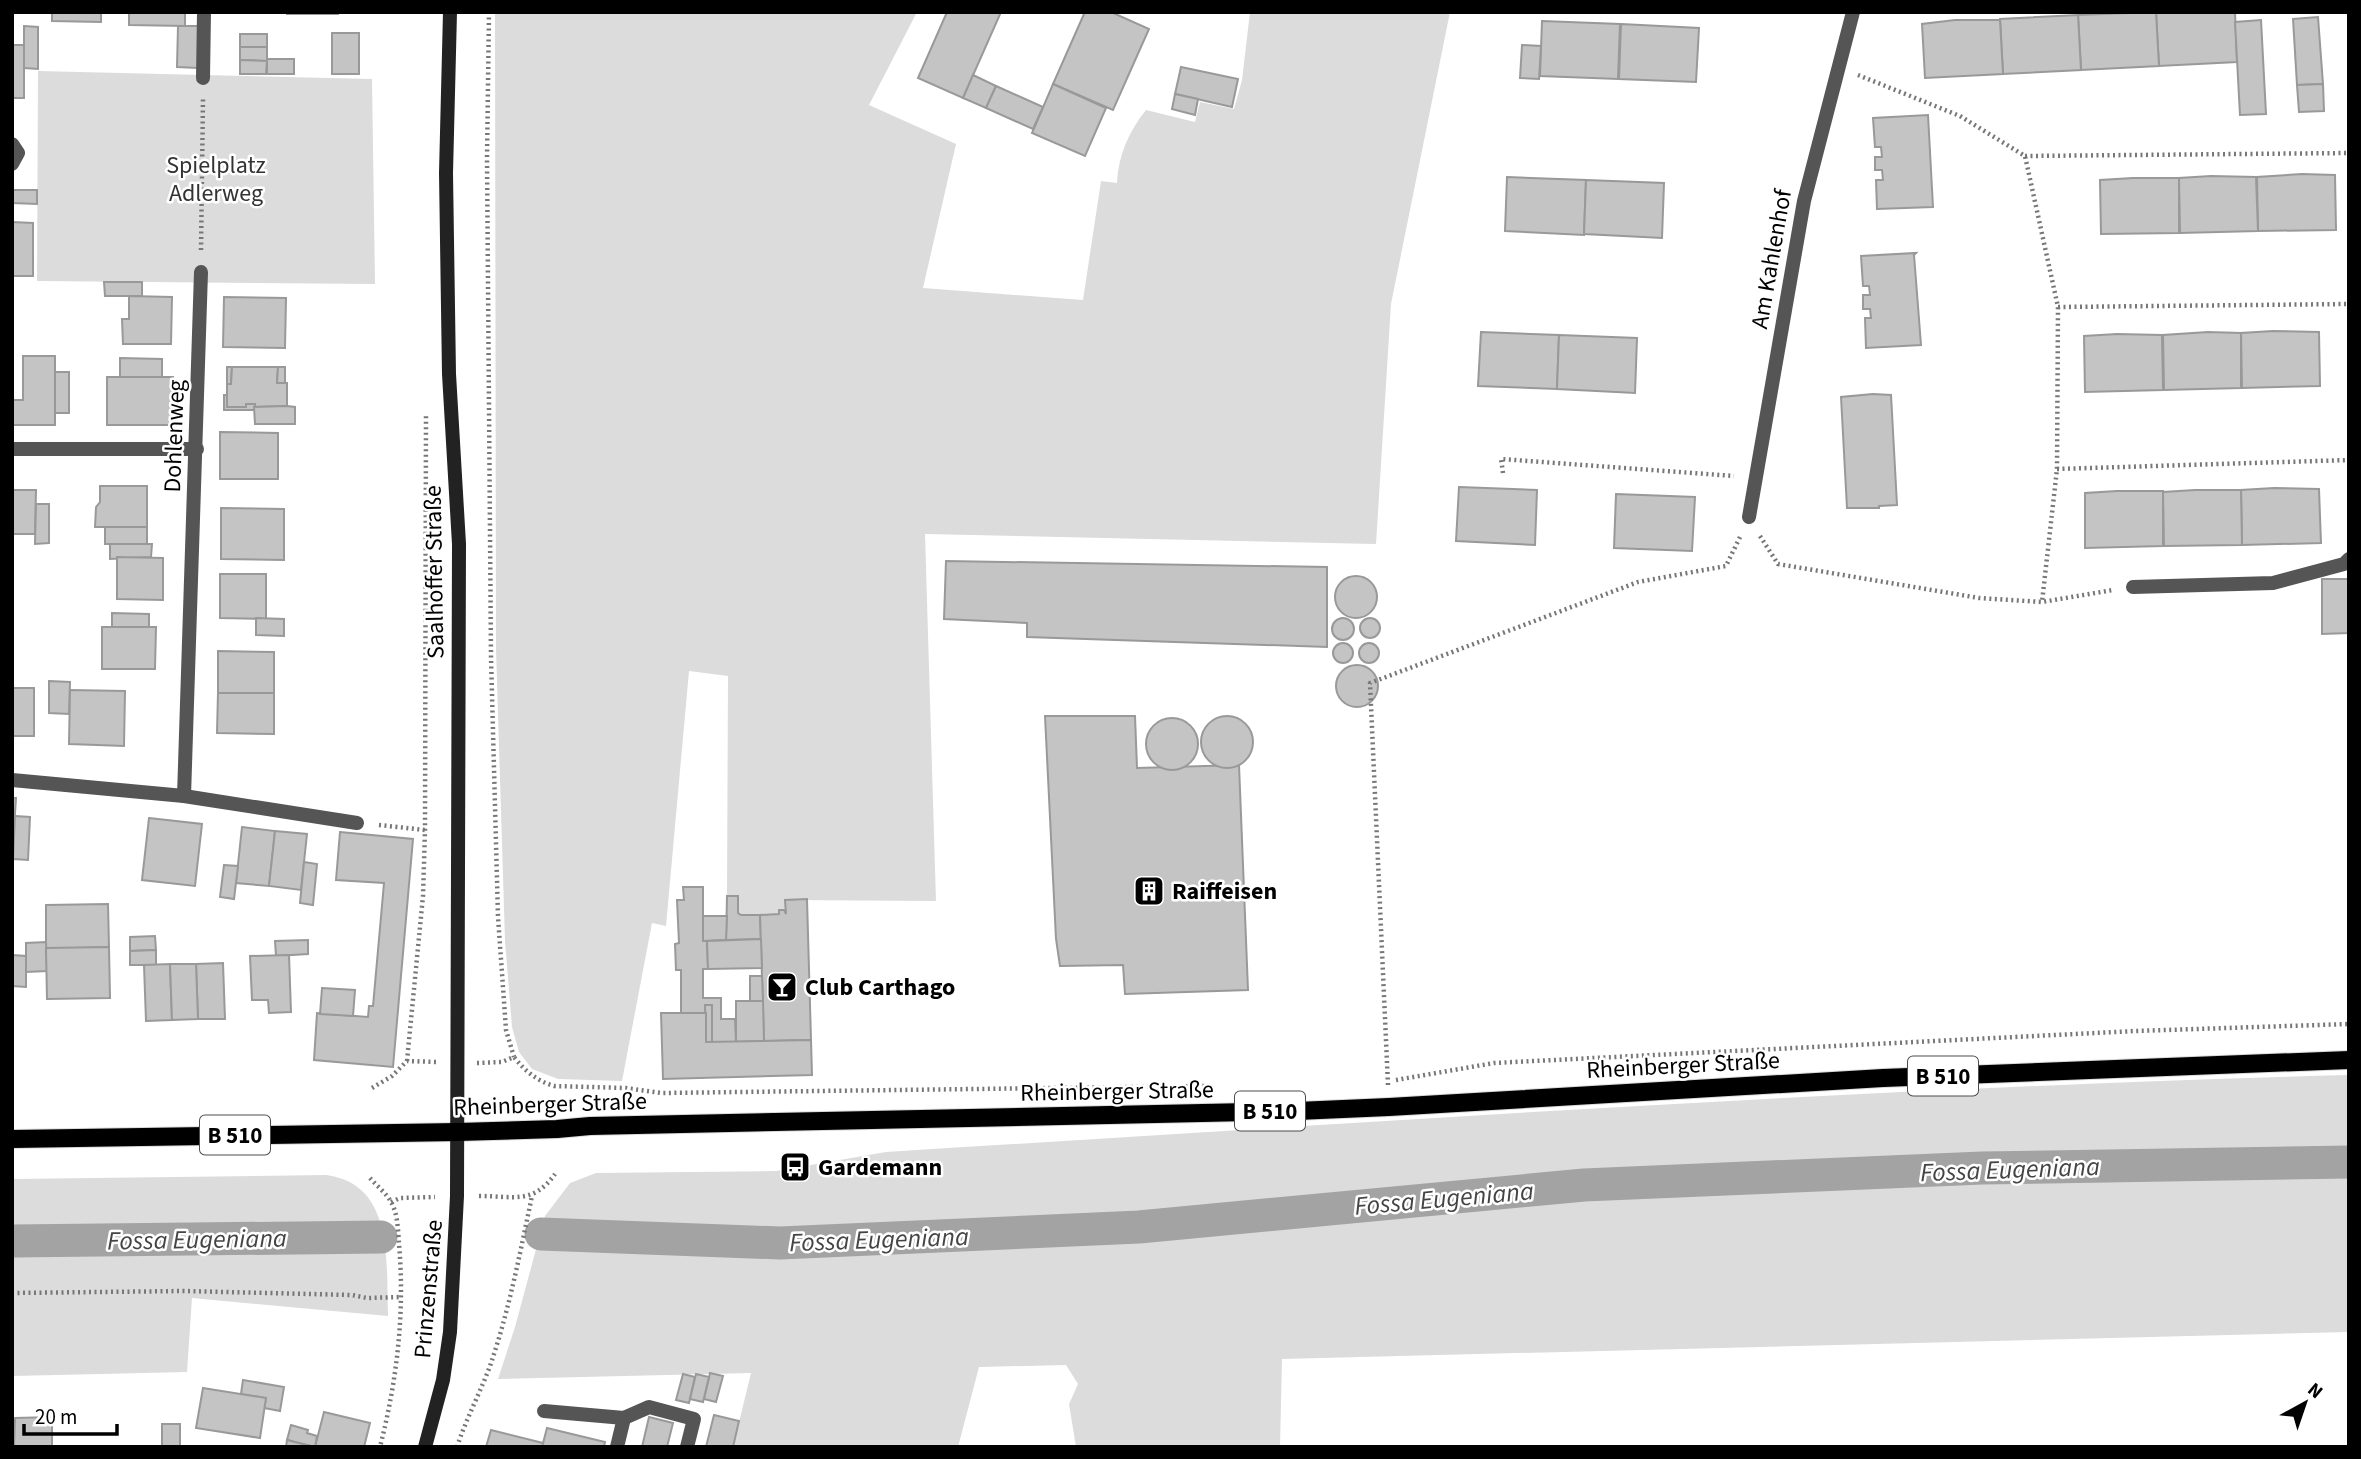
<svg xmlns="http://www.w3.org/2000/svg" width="2361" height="1459" font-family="'Source Sans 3',sans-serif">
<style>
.green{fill:#dcdcdc}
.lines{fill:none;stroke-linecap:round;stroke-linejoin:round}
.canal{stroke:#a3a3a3;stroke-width:33}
.building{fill:#c4c4c4;stroke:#999;stroke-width:2}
.primary-casing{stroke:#dbdbdb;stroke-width:20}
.path{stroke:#777;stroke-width:4.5;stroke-dasharray:2 3.5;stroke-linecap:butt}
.lane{stroke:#555;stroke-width:14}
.street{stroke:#555;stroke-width:14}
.secondary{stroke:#222;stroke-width:14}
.primary{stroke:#000;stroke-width:18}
.labels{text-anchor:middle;stroke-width:5;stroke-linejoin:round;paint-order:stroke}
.shield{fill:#fff;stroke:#4c4c4c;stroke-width:2}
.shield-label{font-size:23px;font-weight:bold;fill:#000}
.park-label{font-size:24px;fill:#333;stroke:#fff}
.street-label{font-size:24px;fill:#000;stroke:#fff}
.poi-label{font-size:24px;font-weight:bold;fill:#000;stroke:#fff;text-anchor:start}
.water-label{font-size:26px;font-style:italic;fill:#444;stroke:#fff}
</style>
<rect width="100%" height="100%" fill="#fff"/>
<g class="green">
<path d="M495 12H917L869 105 956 144 923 288 1083 300 1101 181 1117 183C1118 156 1129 131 1146 110L1195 122 1200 102 1234 109 1242 80 1250 12H1450L1391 304 1376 544 925 534 936 901 786 900V914L784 910H780L779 914 741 915 738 913V896H727L728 676 689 671 666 926 652 923 622 1081 558 1079 532 1069 519 1052 512 1027 505 941 496 648Z"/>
<polygon points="38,71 372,79 375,284 37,281"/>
<path d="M2349 1075V1332L1282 1359 1280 1447H1076L1069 1404 1078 1384 1066 1365 979 1367 958 1447H733L751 1373 498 1379 515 1327 545 1216 570 1183 596 1173 776 1171 886 1152C1374 1122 1861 1088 2349 1075Z"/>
<path d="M326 1175C395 1184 386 1263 388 1316L192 1298 187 1372 12 1376V1179Z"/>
</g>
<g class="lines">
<g class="canal">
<polyline points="541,1234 780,1243 1139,1227 1584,1185 1982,1168 2349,1162"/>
<polyline points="12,1241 381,1237"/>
</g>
</g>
<g class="building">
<polygon points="52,12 101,12 101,22 52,21"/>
<polygon points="129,12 185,12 185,26 129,25"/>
<rect x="287" y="12" width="51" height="2"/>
<polygon points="947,12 1001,12 963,98 918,78"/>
<polygon points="1081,12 1111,12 1149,29 1113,110 1053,84 1084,14"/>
<polygon points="2156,12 2235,12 2237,62 2159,66"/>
<polygon points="2156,12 2159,66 2081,70 2078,15"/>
<polygon points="2078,15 2081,70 2003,74 2000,19"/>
<polygon points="2318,17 2323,84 2297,85 2293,19"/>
<polygon points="1955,20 2000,20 2003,74 1925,78 1922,24"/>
<polygon points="2261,20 2266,114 2240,115 2235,22"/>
<polygon points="1542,21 1620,24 1618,79 1540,76"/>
<polygon points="1621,24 1699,28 1696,82 1619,79"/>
<polygon points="24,26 38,27 38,69 24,68"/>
<polygon points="178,26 198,26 198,68 177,67"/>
<rect x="332" y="33" width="27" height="41"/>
<rect x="240" y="34" width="27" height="13"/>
<rect x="12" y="45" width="12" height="53"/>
<polygon points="1522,45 1541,46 1539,79 1520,78"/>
<polygon points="240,47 267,47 267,61 240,60"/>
<rect x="267" y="59" width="27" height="15"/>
<polygon points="240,60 267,61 266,74 240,74"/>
<polygon points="1181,67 1238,79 1232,107 1175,94"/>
<polygon points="973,75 996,86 986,108 963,98"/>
<polygon points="1053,84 1106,108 1085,156 1032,133"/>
<polygon points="2323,84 2324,111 2299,112 2297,85"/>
<polygon points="996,86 1043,107 1033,129 986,108"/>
<polygon points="1175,94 1198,99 1195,115 1172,109"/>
<polygon points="1928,115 1933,207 1877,209 1876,180 1883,180 1882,170 1875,170 1875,157 1882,157 1881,147 1875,147 1873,118"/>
<polygon points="2302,174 2335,175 2336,230 2258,231 2257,177"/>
<polygon points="2211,176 2256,177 2258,231 2180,233 2179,178"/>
<polygon points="1507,177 1586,180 1584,235 1505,231"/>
<polygon points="2133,178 2179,178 2179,233 2101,234 2100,180"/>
<polygon points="1586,180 1664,183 1662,238 1584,234"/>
<polygon points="12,190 37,190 37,204 12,203"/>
<polygon points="12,222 33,223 33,276 12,276"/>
<polygon points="1916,253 1914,255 1921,345 1866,348 1865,318 1871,318 1870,309 1863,309 1863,295 1870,295 1869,286 1863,286 1861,256"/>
<polygon points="104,282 142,282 142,296 105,296"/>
<polygon points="129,296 172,297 171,344 123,344 122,319 129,319"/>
<polygon points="224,297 286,298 285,348 223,347"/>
<polygon points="2273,331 2319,332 2320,386 2242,388 2241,333"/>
<polygon points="1481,332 1559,335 1557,389 1478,386"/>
<polygon points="2208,332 2241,333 2241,388 2164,390 2163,335"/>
<polygon points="2117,334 2162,335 2163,390 2085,392 2084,336"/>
<polygon points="1559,335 1637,338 1635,393 1557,389"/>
<polygon points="23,356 55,356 55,425 12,425 12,400 23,400"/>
<polygon points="120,358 162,359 162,377 120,377"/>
<polygon points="227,367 232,367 231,384 227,384"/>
<polygon points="232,367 278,367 277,383 287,383 287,406 254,407 255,404 246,404 246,407 227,407 227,384 231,384"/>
<polygon points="278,367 285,367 285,383 277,383"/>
<rect x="55" y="372" width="14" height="41"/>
<polygon points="107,377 173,377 174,425 107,425"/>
<polygon points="1873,394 1891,395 1897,505 1879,506 1879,508 1847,508 1841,397"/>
<polygon points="224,395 227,395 227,407 246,407 246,404 255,404 255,410 224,410"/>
<polygon points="287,406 295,407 295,424 255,424 254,407"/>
<polygon points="220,432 278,433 278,479 220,479"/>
<polygon points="100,486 147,486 147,527 95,527 96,507 100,502"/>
<polygon points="1459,487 1537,490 1535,545 1456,541"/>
<polygon points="2274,488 2319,489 2321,543 2242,545 2241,490"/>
<polygon points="12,490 36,490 35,534 12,534"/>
<polygon points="2195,490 2241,490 2242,545 2164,546 2163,492"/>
<polygon points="2117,491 2163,491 2163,546 2085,548 2085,493"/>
<polygon points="1616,494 1695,497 1692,551 1614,548"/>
<polygon points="36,504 49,504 49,543 35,544"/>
<polygon points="221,508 284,509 284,560 221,559"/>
<rect x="105" y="527" width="42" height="17"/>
<polygon points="110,544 152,544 151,557 110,559"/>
<polygon points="117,557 163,558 163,600 117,599"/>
<polygon points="946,561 1327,567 1327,647 1027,637 1027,623 944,619"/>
<polygon points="220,574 266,574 266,619 220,618"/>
<circle cx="1356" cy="597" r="21"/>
<polygon points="2322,579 2349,579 2349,633 2322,634"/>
<polygon points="112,613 149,614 149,627 112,627"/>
<circle cx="1370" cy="628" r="10"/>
<polygon points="256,618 284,619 284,636 256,635"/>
<circle cx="1343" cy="629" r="11"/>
<polygon points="102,627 156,627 155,669 102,669"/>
<circle cx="1343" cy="653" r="10"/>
<circle cx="1369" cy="653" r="10"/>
<polygon points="218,651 274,652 274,693 218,693"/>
<circle cx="1357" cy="686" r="21"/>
<polygon points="49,681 70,682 69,714 49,713"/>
<rect x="12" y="688" width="22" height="48"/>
<polygon points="70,690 125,691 124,746 69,744"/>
<polygon points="218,693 274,693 274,734 217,733"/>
<polygon points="1045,716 1135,716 1137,768 1239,765 1248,990 1125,994 1123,965 1060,966 1056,939"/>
<circle cx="1227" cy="742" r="26"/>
<circle cx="1172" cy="744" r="26"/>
<polygon points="12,798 16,798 13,845 12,845"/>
<polygon points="15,816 30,817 28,860 13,859"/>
<polygon points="149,818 202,824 195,886 142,880"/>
<polygon points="242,827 275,831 269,886 236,883"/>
<polygon points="275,831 307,834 301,890 269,886"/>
<polygon points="340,832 413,839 393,1067 314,1060 317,1013 368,1017 369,1006 373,1006 384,883 336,880"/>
<polygon points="304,862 317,864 313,905 300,903"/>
<polygon points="224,865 238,866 234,899 220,897"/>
<polygon points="683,887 703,887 703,941 707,941 708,969 703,969 703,998 721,998 721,1019 735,1019 736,1042 712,1042 712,1005 705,1005 706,1013 681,1013 681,970 676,970 675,944 679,943 677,900 684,900"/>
<polygon points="727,896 738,896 738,913 741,915 760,915 761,939 726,940"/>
<polygon points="807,899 811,1040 764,1041 760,915 779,914 779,910 784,910 786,914 785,900"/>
<polygon points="108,904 109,947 46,949 46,905"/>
<polygon points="703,916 727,916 726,940 703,941"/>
<polygon points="155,936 156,950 130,951 130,937"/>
<polygon points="761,939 762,968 708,969 707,941"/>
<polygon points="308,940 308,954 276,956 275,941"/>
<polygon points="46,942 47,971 26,972 26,943"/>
<polygon points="109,947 110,998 47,999 46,948"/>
<polygon points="156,950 156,965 130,965 130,951"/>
<polygon points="12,955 26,956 26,987 12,986"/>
<polygon points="289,955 291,1012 269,1013 268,1000 252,1000 250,956"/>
<polygon points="223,963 225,1019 198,1019 196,964"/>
<polygon points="170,964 172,1020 146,1021 144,965"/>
<polygon points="170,964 196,964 198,1019 172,1020"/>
<polygon points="750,976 762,976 763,1001 750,1001"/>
<polygon points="322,988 355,990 353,1016 320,1014"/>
<polygon points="736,1001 763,1001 764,1041 736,1042"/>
<polygon points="705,1005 712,1005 712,1042 706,1042"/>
<polygon points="661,1013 706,1013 706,1042 811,1040 812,1075 663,1079"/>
<polygon points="710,1373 723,1376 716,1402 704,1399"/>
<polygon points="683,1374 695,1377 689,1403 676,1400"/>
<polygon points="696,1374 709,1377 703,1402 690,1399"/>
<polygon points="243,1380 284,1387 280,1411 264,1408 266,1398 241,1394"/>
<polygon points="203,1388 266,1398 260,1438 196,1428"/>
<polygon points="324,1412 370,1423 364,1447 315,1447"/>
<polygon points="714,1415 739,1421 733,1447 706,1447"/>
<polygon points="52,1417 52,1447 14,1447 15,1418"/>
<polygon points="649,1417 673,1423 667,1447 642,1447"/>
<rect x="162" y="1424" width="18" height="23"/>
<polygon points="291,1425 308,1430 307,1433 317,1436 315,1447 287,1440"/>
<polygon points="547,1428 605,1442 604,1447 542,1447"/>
<polygon points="491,1430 543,1443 542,1447 486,1447"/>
<polygon points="287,1440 314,1447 286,1447"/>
</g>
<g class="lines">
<g class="primary-casing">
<polyline id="primary" points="12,1139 458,1132 557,1129 590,1126 1297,1111 1389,1107 1883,1078 2349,1060"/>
</g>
<g class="path">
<polyline points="489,12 487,158 491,657 498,917 506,1030 514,1057"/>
<polyline points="1858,75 1960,116 2025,156 2058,307 2057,469 2042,602"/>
<polyline points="2025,156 2349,153"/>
<polyline points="201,250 203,98"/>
<polyline points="2058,307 2349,304"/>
<polyline points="2057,469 2349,460"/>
<polyline points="1503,473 1501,459 1734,476"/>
<polyline points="1760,536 1778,564 1979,598 2042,602 2113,590"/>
<polyline points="379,825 425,830"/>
<polyline points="407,1061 423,896 425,830 426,415"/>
<path d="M477 1063 502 1062 514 1057C525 1071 537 1081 554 1086L626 1088 662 1093 1209 1086"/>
<polyline points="1396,1080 1494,1063 2135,1031 2349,1024"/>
<polyline points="1388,1085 1370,683 1638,582 1726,566 1740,537"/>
<polyline points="372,1088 392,1076 407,1061 437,1062"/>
<path d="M370 1178C377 1186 387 1194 391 1202 398 1214 398 1231 399 1244 405 1313 397 1380 380 1447"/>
<path d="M479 1196C513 1196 533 1205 555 1174"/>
<polyline points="391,1202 400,1198 435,1197"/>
<polyline points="12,1293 184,1291 352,1295 367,1298 401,1297"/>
<path d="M457 1447C466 1419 480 1393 490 1366 509 1311 520 1253 532 1196"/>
</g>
<g class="lane">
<polyline points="2133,587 2273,583 2344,564 2349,559"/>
<polyline points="544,1411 624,1418 649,1407 694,1419 687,1447"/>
<polyline points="617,1447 624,1418"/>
</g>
<g class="street">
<polyline points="203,78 204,12"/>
<polyline points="12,144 18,153 12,164"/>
<polyline points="12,449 197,449"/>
<polyline points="1749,517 1804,201 1853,12"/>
<polyline points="12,780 184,796 201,272"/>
<polyline points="184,796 357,823"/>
</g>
<polyline class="secondary" points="425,1447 443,1380 450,1332 457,1196 459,544 449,374 446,173 450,12"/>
<use href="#primary" class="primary"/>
</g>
<defs>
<g id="building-square" transform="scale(1.575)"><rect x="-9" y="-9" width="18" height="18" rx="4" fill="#000" stroke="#fff"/><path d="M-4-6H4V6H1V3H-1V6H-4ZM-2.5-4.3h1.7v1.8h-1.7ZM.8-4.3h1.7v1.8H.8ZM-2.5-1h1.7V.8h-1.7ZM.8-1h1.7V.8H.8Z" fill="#fff"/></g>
<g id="bar-square" transform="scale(1.575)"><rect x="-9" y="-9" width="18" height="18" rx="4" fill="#000" stroke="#fff"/><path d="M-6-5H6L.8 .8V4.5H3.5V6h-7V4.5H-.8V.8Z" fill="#fff"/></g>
<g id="bus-square" transform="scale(1.575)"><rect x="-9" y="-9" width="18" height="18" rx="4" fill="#000" stroke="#fff"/><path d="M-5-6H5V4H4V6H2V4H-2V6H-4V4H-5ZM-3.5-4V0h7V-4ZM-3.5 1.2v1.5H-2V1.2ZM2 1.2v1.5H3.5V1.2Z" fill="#fff"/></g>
</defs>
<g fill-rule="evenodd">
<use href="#building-square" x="1149" y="891"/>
<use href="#bar-square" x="782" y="987"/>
<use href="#bus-square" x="795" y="1167"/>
</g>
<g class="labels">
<g class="shield">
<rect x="1908" y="1056.5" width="70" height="39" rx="5"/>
<rect x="1235" y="1091.5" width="70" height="39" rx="5"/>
<rect x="200" y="1115.5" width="70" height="39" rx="5"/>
</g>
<g class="shield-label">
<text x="1943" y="1084">B 510</text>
<text x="1270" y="1119">B 510</text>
<text x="235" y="1143">B 510</text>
</g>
<g class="park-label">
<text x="216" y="173">Spielplatz<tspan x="216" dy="28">Adlerweg</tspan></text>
</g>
<g class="street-label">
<text transform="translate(1771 259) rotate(-80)" y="8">Am Kahlenhof</text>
<text transform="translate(174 436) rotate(-88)" y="8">Dohlenweg</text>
<text transform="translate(434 572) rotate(-91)" y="8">Saalhoffer Straße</text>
<text transform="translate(1683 1065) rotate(-3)" y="8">Rheinberger Straße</text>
<text transform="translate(1117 1091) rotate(-1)" y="8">Rheinberger Straße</text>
<text transform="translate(550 1104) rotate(-2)" y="8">Rheinberger Straße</text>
<text transform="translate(428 1289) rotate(-85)" y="8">Prinzenstraße</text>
</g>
<g class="poi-label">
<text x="1172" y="899">Raiffeisen</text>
<text x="805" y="995">Club Carthago</text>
<text x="818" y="1175">Gardemann</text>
</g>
<g class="water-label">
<text transform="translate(2010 1169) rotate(-2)" y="9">Fossa Eugeniana</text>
<text transform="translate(1444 1198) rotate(-5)" y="9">Fossa Eugeniana</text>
<text transform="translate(197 1239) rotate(-1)" y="9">Fossa Eugeniana</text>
<text transform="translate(879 1239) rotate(-2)" y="9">Fossa Eugeniana</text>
</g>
</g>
<rect width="2361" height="1459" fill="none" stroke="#000000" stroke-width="28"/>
<g transform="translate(2305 1403) rotate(40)" stroke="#ffffff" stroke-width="5" paint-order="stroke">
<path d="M0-5L12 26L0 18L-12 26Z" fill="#000000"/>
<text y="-10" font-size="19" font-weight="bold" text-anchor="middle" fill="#000000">N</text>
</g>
<path d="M24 1424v10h93v-10" fill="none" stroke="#000000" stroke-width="3.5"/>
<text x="35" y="1424" font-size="21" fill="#000000" stroke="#ffffff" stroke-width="5" paint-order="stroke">20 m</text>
</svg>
